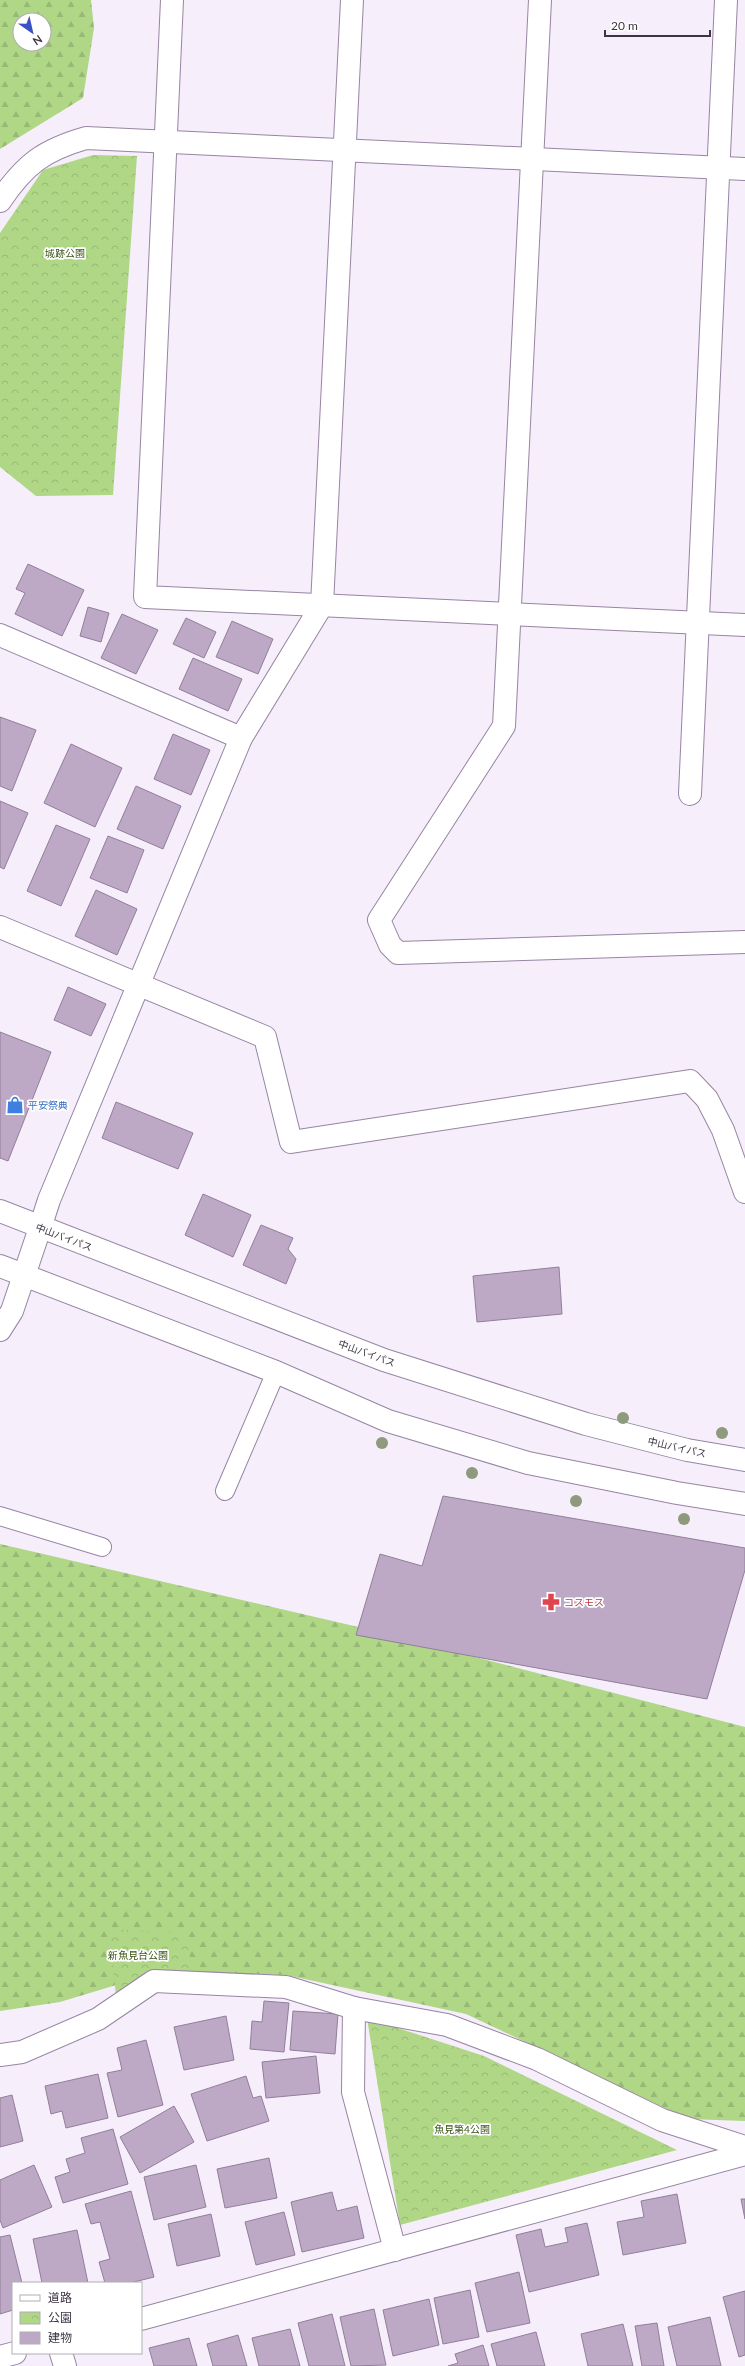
<svg xmlns="http://www.w3.org/2000/svg" width="745" height="2366" font-family="Lato,'Noto Sans JP',sans-serif">
<style>
.forest{fill:url(#forest-firs);fill-rule:evenodd}
.park{fill:url(#park-crowns)}
.building{fill:#bda9c6;stroke:#927e9a}
.lines{fill:none;stroke-linecap:round;stroke-linejoin:round}
.lane-casing{stroke:#9785a2;stroke-width:20}
.street-casing{stroke:#9785a2;stroke-width:24}
.secondary-casing{stroke:#9785a2;stroke-width:24}
.lane{stroke:#fff;stroke-width:18}
.street{stroke:#fff;stroke-width:22}
.secondary{stroke:#fff;stroke-width:22}
.tree{fill:#8e997d}
.labels{text-anchor:middle;stroke-width:3.5;stroke-linejoin:round;paint-order:stroke}
.park-label{font-size:10px;fill:#385316;stroke:#fff}
.shop-label{font-size:10px;fill:#366cbe;stroke:#fff;text-anchor:start}
.street-label{font-size:10px;fill:#3d3542;stroke:#fff}
.health-label{font-size:10px;fill:#be3a42;stroke:#fff;text-anchor:start}
</style>
<defs>
<pattern id="forest-firs" width="22" height="20" patternUnits="userSpaceOnUse"><rect width="22" height="20" fill="#afd786"/><path d="M5 1l3.5 6h-7zM16 11l3.5 6h-7z" fill="#97b975"/></pattern>
<pattern id="park-crowns" width="20" height="18" patternUnits="userSpaceOnUse"><rect width="20" height="18" fill="#afd786"/><path d="M2 6a3 3 0 1 1 6 0M12 15a3 3 0 1 1 6 0" fill="none" stroke="#97b975"/></pattern>
</defs>
<rect width="100%" height="100%" fill="#f6eefb"/>
<g class="forest">
<path d="M0 0H91L94 28 83 98 0 149ZM20 20H44V44H20Z"/>
<polygon points="0,1544 367,1629 745,1727 745,2121 688,2119 466,2014 286,1975 156,1973 60,2002 0,2011"/>
</g>
<g class="park">
<polygon points="93,155 137,156 113,495 36,496 0,467 0,233 43,170"/>
<polygon points="109,1929 185,1933 194,1976 116,1996"/>
<polygon points="367,2018 484,2056 677,2150 400,2225"/>
</g>
<g class="building">
<polygon points="28,564 84,590 62,636 15,614 25,593 16,589"/>
<polygon points="88,607 109,613 101,642 80,636"/>
<polygon points="122,614 158,630 136,674 101,658"/>
<polygon points="186,618 216,632 204,658 173,644"/>
<polygon points="232,621 273,639 258,674 216,657"/>
<polygon points="193,658 242,679 228,711 179,689"/>
<polygon points="0,717 36,730 12,791 0,786"/>
<polygon points="173,734 210,750 191,795 154,779"/>
<polygon points="71,744 122,768 95,827 44,803"/>
<polygon points="136,786 181,806 163,849 117,829"/>
<polygon points="0,801 28,813 4,869 0,867"/>
<polygon points="56,825 90,839 61,906 27,891"/>
<polygon points="108,836 144,850 127,893 90,878"/>
<polygon points="96,890 137,909 117,955 75,936"/>
<polygon points="68,987 106,1004 91,1036 54,1020"/>
<polygon points="0,1032 51,1052 8,1161 0,1158"/>
<polygon points="116,1102 193,1133 178,1169 102,1138"/>
<polygon points="203,1194 251,1215 233,1257 185,1235"/>
<polygon points="261,1225 293,1238 288,1249 296,1259 286,1284 243,1265"/>
<polygon points="559,1267 562,1314 477,1322 473,1276"/>
<polygon points="443,1496 745,1548 745,1570 707,1699 356,1635 380,1554 422,1566"/>
<polygon points="264,2001 289,2003 284,2052 250,2049 252,2021 262,2022"/>
<polygon points="293,2011 338,2014 335,2054 290,2050"/>
<polygon points="226,2016 234,2060 184,2070 174,2027"/>
<polygon points="146,2040 163,2105 118,2117 107,2073 122,2070 117,2048"/>
<polygon points="316,2056 320,2093 266,2098 262,2062"/>
<polygon points="98,2074 108,2118 66,2128 62,2111 51,2114 45,2086"/>
<polygon points="246,2076 253,2098 261,2096 269,2121 207,2141 191,2094"/>
<polygon points="12,2095 23,2141 0,2147 0,2098"/>
<polygon points="174,2106 194,2142 140,2173 120,2137"/>
<polygon points="113,2129 128,2184 63,2203 55,2177 70,2172 66,2159 85,2153 81,2138"/>
<polygon points="269,2158 277,2198 225,2208 217,2169"/>
<polygon points="34,2165 52,2207 3,2228 0,2220 0,2180"/>
<polygon points="196,2165 206,2207 154,2220 144,2177"/>
<polygon points="131,2191 154,2277 130,2283 105,2283 99,2262 110,2259 100,2222 91,2224 85,2204"/>
<polygon points="332,2192 337,2211 357,2206 364,2238 302,2252 291,2202"/>
<polygon points="677,2194 686,2243 623,2255 617,2222 644,2217 641,2201"/>
<polygon points="741,2199 745,2199 745,2219"/>
<polygon points="284,2212 295,2255 256,2265 245,2222"/>
<polygon points="211,2214 220,2256 177,2266 168,2224"/>
<polygon points="587,2223 599,2275 529,2292 516,2235 541,2229 545,2247 568,2242 565,2228"/>
<polygon points="77,2230 88,2283 42,2283 33,2239"/>
<polygon points="10,2235 22,2283 13,2283 13,2310 0,2314 0,2237"/>
<polygon points="519,2272 530,2323 487,2332 475,2283"/>
<polygon points="470,2290 479,2337 443,2344 434,2298"/>
<polygon points="745,2291 745,2355 739,2357 723,2297"/>
<polygon points="429,2299 439,2345 393,2356 383,2310"/>
<polygon points="374,2309 386,2365 351,2366 340,2317"/>
<polygon points="332,2314 345,2366 309,2366 298,2323"/>
<polygon points="710,2317 721,2366 677,2366 668,2327"/>
<polygon points="657,2323 664,2366 642,2366 635,2326"/>
<polygon points="623,2324 633,2366 588,2366 581,2334"/>
<polygon points="290,2329 300,2366 259,2366 252,2338"/>
<polygon points="536,2332 545,2366 497,2366 491,2344"/>
<polygon points="238,2335 247,2366 213,2366 207,2344"/>
<polygon points="189,2338 197,2366 154,2366 149,2348"/>
<polygon points="483,2345 489,2366 448,2366 458,2363 455,2354"/>
</g>
<g class="lines">
<g class="lane-casing">
<g id="lane">
<polyline points="225,1491 276,1372"/>
<polyline points="0,1516 102,1547"/>
</g>
</g>
<g class="street-casing">
<g id="street">
<polyline points="172,0 145,597 745,625"/>
<polyline points="540,0 504,726 379,920 390,945 398,953 745,942"/>
<polyline points="0,635 241,738"/>
<polyline points="690,794 726,0"/>
<polyline points="0,927 265,1037 291,1142 690,1081 707,1099 723,1130 745,1192"/>
<polyline points="40,1228 49,1200 241,738 322,605 352,0"/>
<polyline points="354,2008 447,2025 537,2059 662,2120 745,2147"/>
<polyline points="0,2055 22,2052 98,2019 154,1981 286,1987 354,2008 353,2092 395,2250"/>
<polyline points="141,2319 745,2154"/>
<polyline points="61,2353 65,2366"/>
<polyline points="0,2357 15,2353"/>
</g>
</g>
<g class="secondary-casing">
<g id="secondary">
<path d="M0 201C25 164 44 150 86 138L745 169"/>
<polyline points="0,1211 384,1360 586,1424 687,1450 745,1460"/>
<polyline points="0,1266 276,1372 388,1421 528,1463 677,1493 745,1504"/>
<polyline points="0,1330 12,1311 40,1228"/>
</g>
</g>
<use href="#lane" class="lane"/>
<use href="#street" class="street"/>
<use href="#secondary" class="secondary"/>
</g>
<g class="tree">
<circle cx="623" cy="1418" r="6"/>
<circle cx="722" cy="1433" r="6"/>
<circle cx="382" cy="1443" r="6"/>
<circle cx="472" cy="1473" r="6"/>
<circle cx="576" cy="1501" r="6"/>
<circle cx="684" cy="1519" r="6"/>
</g>
<defs>
<g id="shop-bare" transform="scale(1.38)"><path d="M-5-2.5h2.3a2.7 3.5 0 0 1 5.4 0H5L5.5 6h-11ZM-1.5-2.5h3a1.5 2.3 0 0 0-3 0Z" fill="#3f7fe0" stroke="#fff" stroke-width="2.5" paint-order="stroke"/></g>
<g id="pharmacy-bare" transform="scale(1.38)"><path d="M-2-6h4v4h4v4h-4v4h-4v-4h-4v-4h4Z" fill="#e0444e" stroke="#fff" stroke-width="2.5" paint-order="stroke"/></g>
</defs>
<g fill-rule="evenodd">
<use href="#shop-bare" x="15" y="1105"/>
<use href="#pharmacy-bare" x="551" y="1602"/>
</g>
<g class="labels">
<g class="park-label">
<text x="65" y="257">城跡公園</text>
<text x="138" y="1959">新魚見台公園</text>
<text x="462" y="2133">魚見第4公園</text>
</g>
<g class="shop-label">
<text x="28" y="1109">平安祭典</text>
</g>
<g class="street-label">
<text transform="translate(64 1237) rotate(21)" y="4">中山バイパス</text>
<text transform="translate(367 1353) rotate(20)" y="4">中山バイパス</text>
<text transform="translate(677 1447) rotate(13)" y="4">中山バイパス</text>
</g>
<g class="health-label">
<text x="564" y="1606">コスモス</text>
</g>
</g>
<rect x="12" y="2282" width="130" height="72" fill="#ffffff" stroke="#b1aeb3"/>
<rect x="20" y="2295" width="20" height="6" fill="#ffffff" stroke="#b1aeb3"/>
<text x="48" y="2302" font-size="12" fill="#3d3542">道路</text>
<rect x="20" y="2312" width="20" height="12" fill="url(#park-crowns)" stroke="#b1aeb3"/>
<text x="48" y="2322" font-size="12" fill="#3d3542">公園</text>
<rect x="20" y="2332" width="20" height="12" fill="#bda9c6" stroke="#b1aeb3"/>
<text x="48" y="2342" font-size="12" fill="#3d3542">建物</text>
<g transform="translate(32 32) rotate(146)"><circle r="19" fill="#ffffff" stroke="#b1aeb3"/>
<path d="M0-3L7 15L0 10L-7 15Z" fill="#3a52c5"/>
<text y="-6" font-size="11" font-weight="bold" text-anchor="middle" fill="#3d3542">N</text>
</g>
<path d="M605 30v6h105v-6" fill="none" stroke="#3d3542" stroke-width="2"/>
<text x="611" y="30" font-size="12" fill="#3d3542" stroke="#ffffff" stroke-width="3" paint-order="stroke">20 m</text>
</svg>
